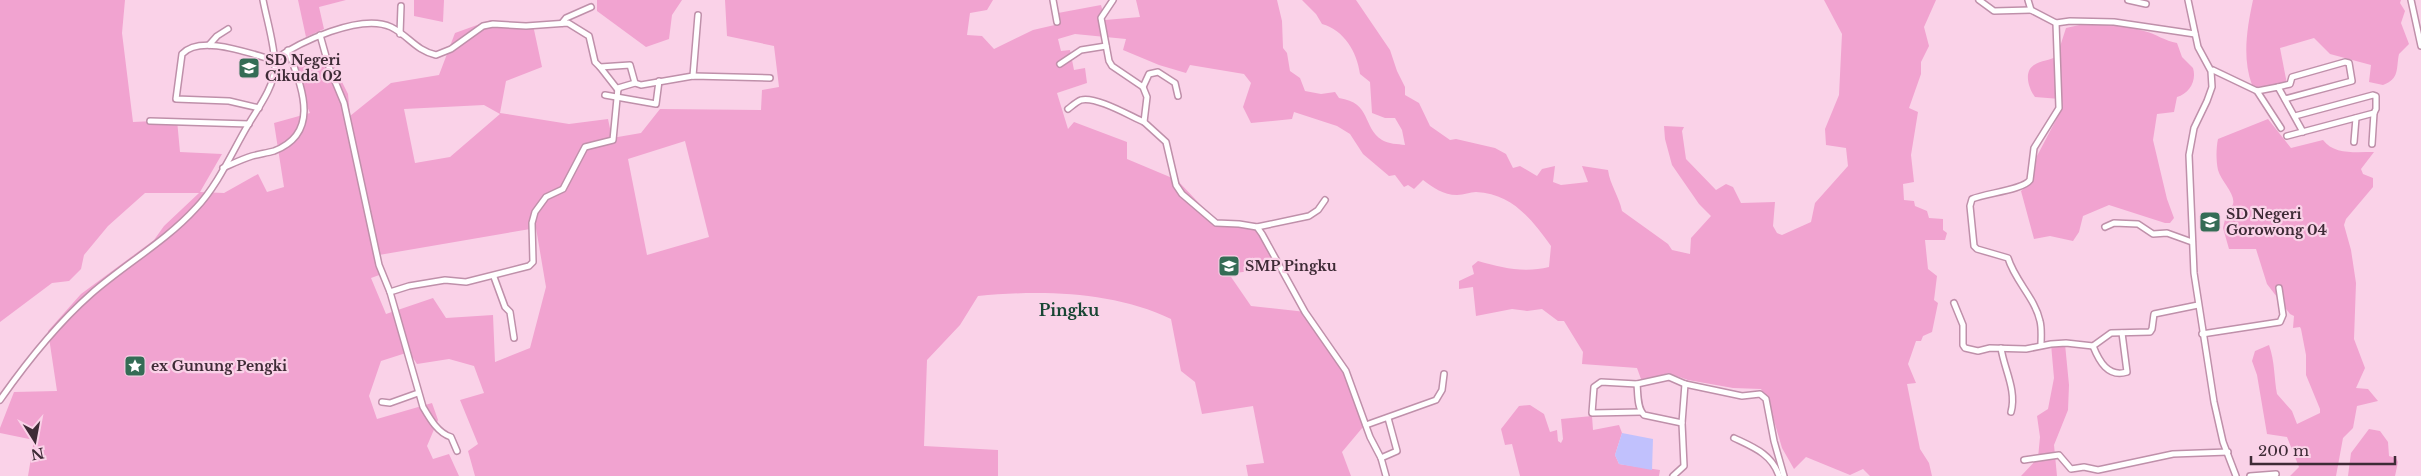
<svg xmlns="http://www.w3.org/2000/svg" width="2421" height="476" font-family="'Libre Baskerville',serif">
<style>
.green{fill:#f1a3d0;fill-rule:evenodd}
.water{fill:#c1c1fd}
.lines{fill:none;stroke-linecap:round;stroke-linejoin:round}
.minor-casing{stroke:#bf90aa;stroke-width:8}
.minor{stroke:#fff;stroke-width:5}
.labels{text-anchor:middle;stroke-width:4.5;stroke-linejoin:round;paint-order:stroke}
.poi-label{font-size:14px;font-weight:bold;fill:#3e2b36;stroke:#fad2e8;text-anchor:start}
.quarter-label{font-size:16px;font-weight:bold;fill:#184634;stroke:#fad2e8}
</style>
<rect width="100%" height="100%" fill="#fad2e8"/>
<g class="green">
<path d="M0 0H125L122 33 133 122 177 120 180 152 222 154 200 192 224 193 258 174 267 192 284 187 274 123 310 113 290 68 330 58 348 94 350 116 391 83 439 75 455 33 491 20 533 25 542 67 506 81 500 113 569 124 608 119 612 138 641 133 660 109 761 110 762 90 779 87 774 46 727 36 725 0H993L987 10 970 13 967 35 982 36 994 49 1033 30 1059 24 1058 13 1101 5 1105 20 1140 17 1136 0H1277L1282 21 1283 48 1287 53 1290 71 1300 78 1305 91 1321 94 1335 92 1339 98C1372 103 1362 127 1382 140 1388 144 1398 144 1405 145L1402 130 1395 118H1385L1372 113 1370 82 1360 74C1357 52 1344 30 1322 24L1316 14 1302 0H1356L1390 50 1397 71 1405 87V95L1419 103 1430 126 1450 140 1456 139 1495 148 1506 154 1513 168 1520 166 1537 176 1542 169 1555 166 1553 182 1561 185 1588 182 1582 166 1608 170C1610 185 1619 196 1622 211L1668 244 1672 250 1690 254 1691 238 1711 216 1699 204 1672 165 1665 139 1664 126 1684 127 1682 131 1686 159 1716 190 1726 184 1733 187 1741 203 1775 202 1773 226 1777 233 1782 235 1811 222 1815 203 1848 166 1846 148 1826 145 1825 129 1839 95 1842 34 1824 0H1936L1924 27 1929 46 1921 62V74L1909 108 1918 112 1911 155 1914 182 1903 184 1904 200 1914 201 1915 206 1927 211 1929 218 1943 219V230L1947 233 1945 240H1925L1928 269 1937 276 1934 300 1938 303 1932 332 1923 336 1921 341H1916L1908 364 1916 383 1907 384 1920 449 1929 463 1932 476H1870L1863 469 1850 475 1806 457 1794 469 1782 448 1768 400 1761 389 1733 388 1688 380 1668 373 1655 378 1641 379 1637 368 1582 364 1583 352 1564 321H1558L1542 309 1527 311 1512 309 1476 316 1473 287 1459 289V281L1474 274 1472 266 1478 261C1502 268 1525 273 1549 267L1551 246C1531 219 1513 194 1476 192 1470 192 1464 195 1457 195 1443 195 1434 188 1423 180L1414 189 1408 185 1404 187 1395 175 1389 176 1363 154 1350 134 1337 126 1294 112 1292 119 1251 123 1243 107 1251 83 1244 74 1190 65 1186 73 1159 65 1123 50 1126 39 1075 34 1058 39 1061 51 1070 50 1074 70 1085 68 1087 83 1057 93 1068 129 1074 122 1127 142V159L1177 180 1215 220 1257 223 1283 266 1229 274 1251 306 1306 312 1349 378 1363 427 1342 452 1351 476H1248L1246 465 1264 463 1253 406 1202 414 1195 382 1181 371 1171 319C1113 291 1040 290 978 296L960 325 927 360 924 446 998 450V476H475L468 451 478 444 460 400 484 393 474 366 449 359 417 364 409 352 381 361 369 396 377 419 432 403 438 420 427 446 433 459 449 454 459 476H28L34 440 0 433V428L14 392 57 391 48 331 81 294 154 240 164 226 199 193H145L108 226 84 255 81 269 69 281 52 283 0 322ZM484 105 500 114 450 157 415 163 404 109ZM685 141 709 237 647 255 628 159ZM536 228 546 287 530 348 495 362 493 315 446 318 433 298 386 314 371 278 385 273 379 255Z"/>
<polygon points="298,0 346,0 319,7 324,29 306,37"/>
<polygon points="414,0 444,0 443,22 414,16"/>
<polygon points="597,0 682,0 672,15 669,39 646,47 597,11"/>
<path d="M2253 0H2401L2400 3 2405 11 2401 23 2409 44 2399 54C2396 68 2400 79 2383 85L2369 82 2371 65 2330 54 2314 38 2280 48 2287 84 2257 87 2252 85C2242 58 2247 28 2253 0Z"/>
<path d="M2084 24C2104 25 2125 25 2144 31 2156 34 2165 41 2177 43L2182 57 2193 68C2197 81 2189 94 2177 97L2174 112 2157 114 2153 140 2167 199 2174 218 2170 223H2165L2109 205 2083 216 2079 232 2073 241 2050 236 2034 239 2021 191 2032 182 2037 156 2057 118 2060 99 2035 97C2029 89 2023 72 2034 65 2041 60 2050 61 2057 56L2066 28Z"/>
<path d="M2268 119 2291 148 2323 140C2334 155 2356 152 2374 152L2361 169 2363 174 2373 178V187L2346 219 2344 225 2351 250 2356 283 2354 339 2365 368 2356 388 2368 389 2378 401 2357 406 2353 428 2343 438 2336 476H2290L2299 467 2287 437 2267 434 2257 375 2252 361 2255 351 2269 345C2275 362 2274 378 2277 394L2292 411 2297 424 2320 413V409L2306 375V355L2301 329 2300 327 2293 328 2294 316 2290 314 2267 284 2256 249H2229L2223 228 2227 211C2244 201 2222 184 2218 170 2216 161 2216 148 2218 139Z"/>
<polygon points="2051,344 2065,344 2069,385 2068,410 2054,445 2057,476 2021,476 2038,458 2040,437 2037,416 2048,409 2054,378"/>
<polygon points="1530,405 1544,414 1550,432 1557,430 1558,441 1561,443 1563,439 1561,419 1592,416 1593,430 1619,425 1622,433 1615,455 1619,464 1660,470 1659,476 1520,476 1512,444 1505,445 1501,429 1519,406"/>
<polygon points="2369,429 2380,431 2388,442 2389,456 2396,458 2398,462 2395,476 2348,476 2351,453"/>
</g>
<polygon class="water" points="1622,433 1653,439 1652,470 1619,464 1615,455"/>
<g class="lines">
<g class="minor-casing">
<g id="minor">
<polyline points="1053,0 1057,22"/>
<polyline points="1113,0 1101,18 1109,61 1112,66 1143,87 1147,97 1144,122 1166,142 1176,185 1182,194 1216,223 1239,224 1257,227 1262,234 1305,312 1346,371 1370,437 1381,458 1386,476"/>
<polyline points="1979,0 1994,11 2031,10"/>
<polyline points="2028,0 2031,10 2056,23 2070,21 2114,22 2195,34"/>
<polyline points="2128,0 2146,4"/>
<polyline points="2188,0 2198,47 2211,71 2212,87 2207,101 2194,128 2189,155 2194,273 2214,402 2223,442 2236,476"/>
<polyline points="2411,0 2421,46"/>
<polyline points="562,23 566,18 591,7"/>
<polyline points="400,34 401,6"/>
<path d="M320 35 329 67 344 103 379 265 390 292 423 407C430 419 438 433 451 437L457 451"/>
<polyline points="209,45 217,36 228,29"/>
<polyline points="1060,64 1081,50 1106,46"/>
<polyline points="600,67 618,90"/>
<polyline points="2213,70 2257,91 2278,87 2303,132"/>
<polyline points="693,76 698,15"/>
<polyline points="1143,87 1149,74 1158,72 1175,83 1178,96"/>
<polyline points="2278,87 2290,84 2292,77 2345,62 2349,63 2352,81 2285,99"/>
<polyline points="2257,91 2281,128"/>
<polyline points="605,95 656,104 659,81"/>
<path d="M259 108 229 101 176 99 182 54C201 34 250 54 274 60 299 42 361 13 391 27 409 36 415 50 436 55L451 49 483 26 493 24 526 26 568 23 589 36 595 62 600 67 630 65 635 83 641 85 693 76 770 78"/>
<path d="M1068 109C1072 106 1076 102 1081 100 1096 96 1130 116 1144 122"/>
<polyline points="150,121 249,124"/>
<polyline points="2287,136 2374,113 2376,109 2376,96 2373,95 2295,116"/>
<polyline points="2354,142 2356,118"/>
<polyline points="2372,144 2374,113"/>
<path d="M223 168C232 164 242 159 252 156 259 154 267 153 274 151 323 132 300 84 288 50"/>
<polyline points="1257,227 1309,216 1318,210 1325,200"/>
<polyline points="2105,227 2114,223 2138,224 2153,234 2167,233 2192,242"/>
<polyline points="494,277 505,307 510,312 514,338"/>
<polyline points="390,292 409,286 445,280 466,282 529,266 533,262 532,223 535,212 546,197 563,189 585,147 613,140 618,88 635,83"/>
<polyline points="1954,303 1963,325 1963,345 1965,348 1978,351 1990,348 2026,349 2051,344 2066,343 2093,346 2111,333 2150,332 2152,329 2154,314 2198,305"/>
<polyline points="2202,334 2280,322 2283,315 2279,288"/>
<path d="M2041 345C2041 337 2042 329 2040 321 2035 298 2015 281 2008 258L1977 249 1974 246 1970 206 1972 199C1986 193 2023 190 2030 180L2034 148 2059 108 2056 23"/>
<path d="M2093 346C2099 361 2108 378 2127 372L2122 333"/>
<path d="M2001 348C2004 369 2017 390 2011 412"/>
<path d="M1637 384C1638 394 1637 408 1644 415L1682 423"/>
<path d="M0 400C26 363 57 324 91 294 125 264 165 242 196 208 218 185 232 152 248 125 258 108 274 87 275 67 275 46 267 21 263 0"/>
<polyline points="382,402 390,403 418,393"/>
<polyline points="1641,412 1592,413 1594,387 1601,382 1637,384 1669,377 1685,384 1742,396 1760,394 1766,399 1774,441 1784,476"/>
<polyline points="1366,425 1436,400 1442,390 1444,374"/>
<path d="M1734 438C1753 447 1772 454 1779 476"/>
<polyline points="1381,458 1397,451 1388,418"/>
<polyline points="2024,460 2059,455 2071,469 2084,467 2098,470 2173,454 2228,452"/>
<polyline points="1673,476 1684,466 1682,423 1685,384"/>
<polyline points="2250,476 2276,474"/>
</g>
</g>
<use href="#minor" class="minor"/>
</g>
<defs>
<g id="school-square" transform="scale(1.125)"><rect x="-9" y="-9" width="18" height="18" rx="4" fill="#346c55" stroke="#fad2e8"/><path d="M0-5L7-2L0 1L-7-2ZM-4 1L0 2.5L4 1V4Q0 6-4 4Z" fill="#fff"/></g>
<g id="sight-square" transform="scale(1.125)"><rect x="-9" y="-9" width="18" height="18" rx="4" fill="#346c55" stroke="#fad2e8"/><path d="M0-6L1.8-2.2L6-1.7L2.9 1.2L3.7 5.4L0 3.3L-3.7 5.4L-2.9 1.2L-6-1.7L-1.8-2.2Z" fill="#fff"/></g>
</defs>
<g fill-rule="evenodd">
<use href="#school-square" x="249" y="68"/>
<use href="#school-square" x="2210" y="222"/>
<use href="#school-square" x="1229" y="266"/>
<use href="#sight-square" x="135" y="366"/>
</g>
<g class="labels">
<g class="poi-label">
<text x="265" y="65">SD Negeri<tspan x="265" dy="16">Cikuda 02</tspan></text>
<text x="2226" y="219">SD Negeri<tspan x="2226" dy="16">Gorowong 04</tspan></text>
<text x="1245" y="271">SMP Pingku</text>
<text x="151" y="371">ex Gunung Pengki</text>
</g>
<g class="quarter-label">
<text x="1069" y="316">Pingku</text>
</g>
</g>
<g transform="translate(35 441) rotate(169)" stroke="#fad2e8" stroke-width="4" paint-order="stroke">
<path d="M0-4L9 19L0 12L-9 19Z" fill="#3e2b36"/>
<text y="-8" font-size="14" font-weight="bold" text-anchor="middle" fill="#3e2b36">N</text>
</g>
<path d="M2251 456v8h144v-8" fill="none" stroke="#3e2b36" stroke-width="2.5"/>
<text x="2258" y="456" font-size="15" fill="#3e2b36" stroke="#fad2e8" stroke-width="4" paint-order="stroke">200 m</text>
</svg>
